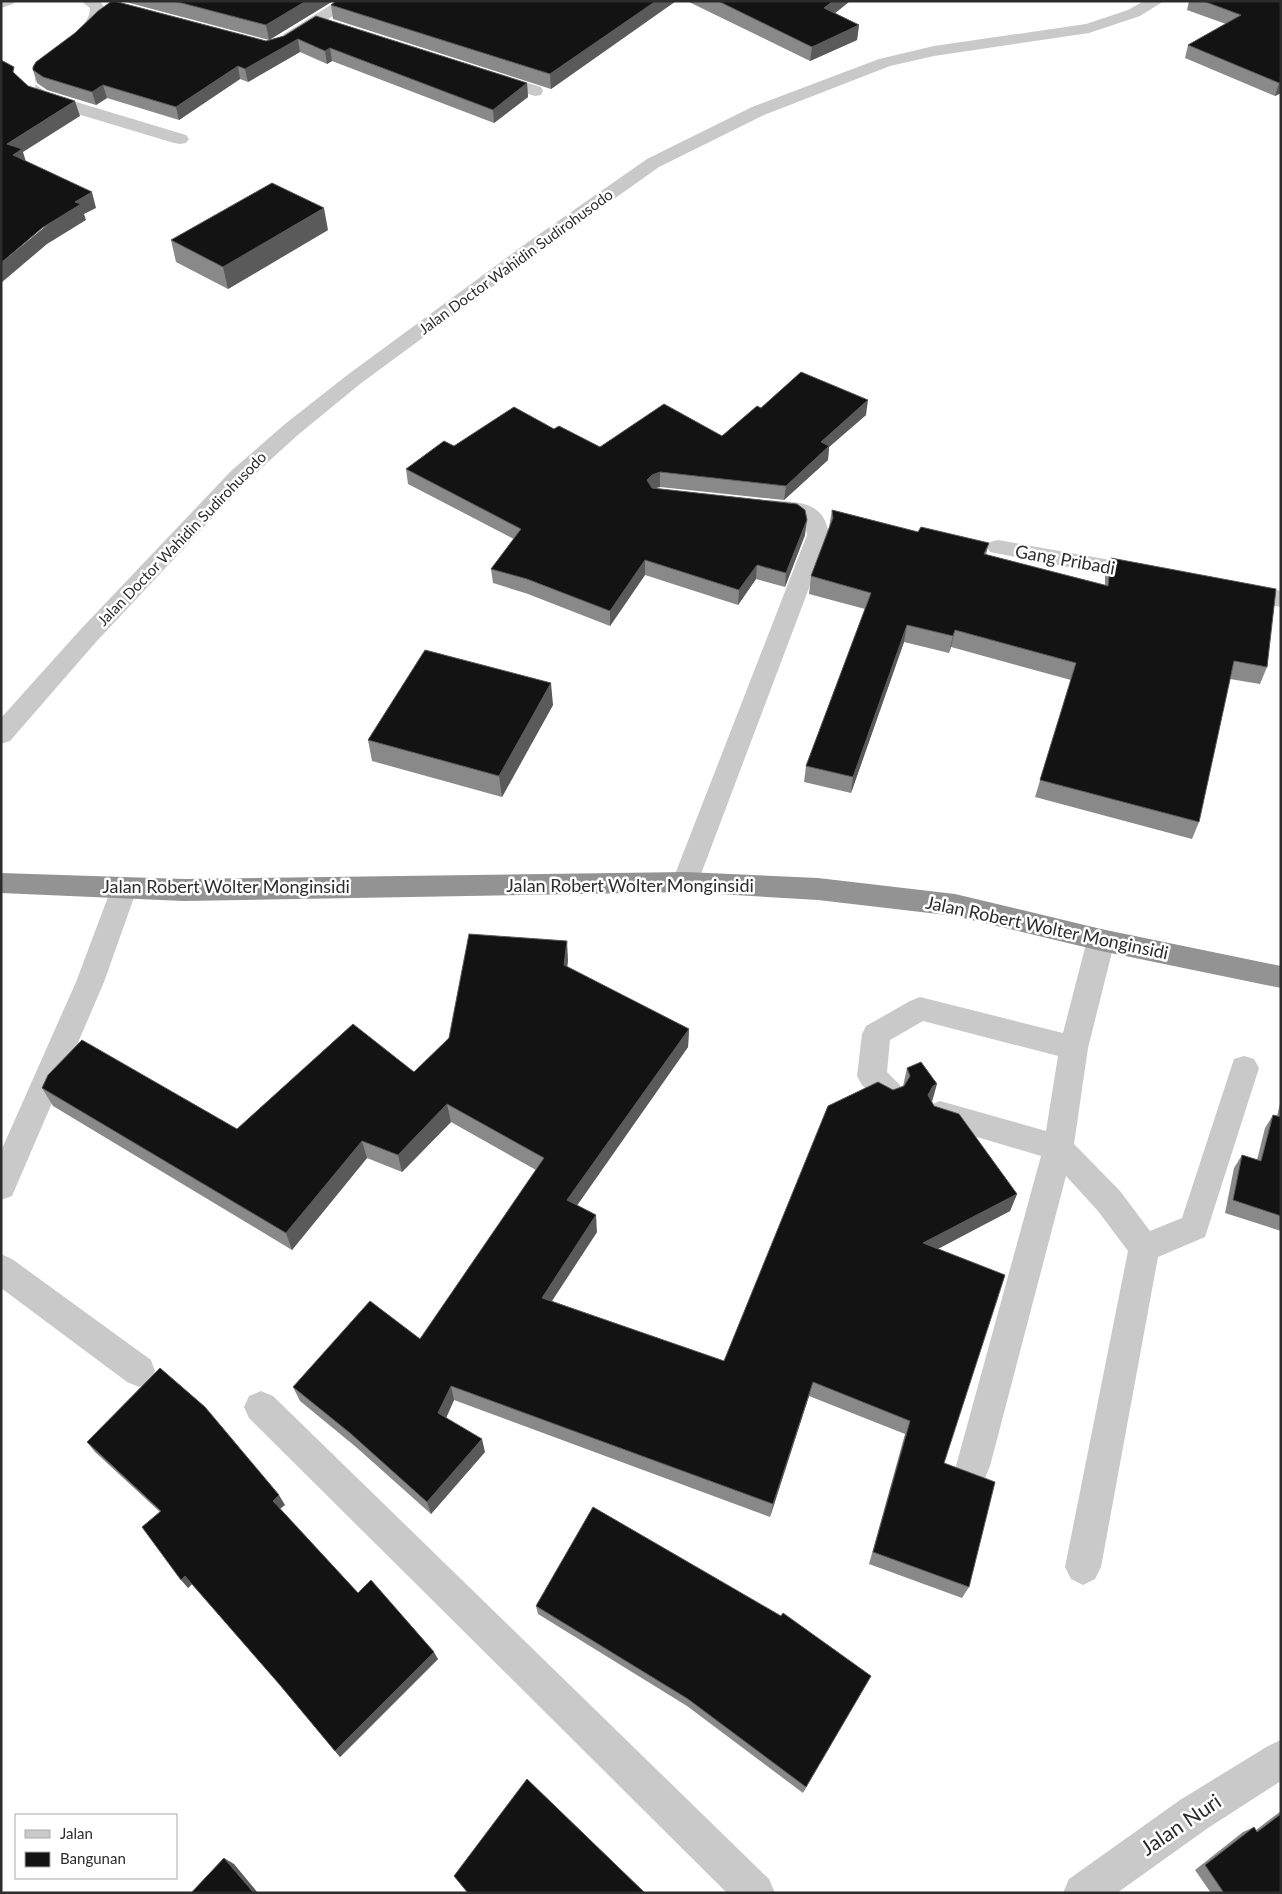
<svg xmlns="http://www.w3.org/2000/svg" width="1282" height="1894" font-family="Lato,sans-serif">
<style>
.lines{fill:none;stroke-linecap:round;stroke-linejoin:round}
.minor{fill:#c9c9c9;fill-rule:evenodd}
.highway{fill:#939393;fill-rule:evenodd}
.wall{fill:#898989}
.shaded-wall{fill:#5a5a5a}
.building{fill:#131313;stroke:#5a5a5a}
.labels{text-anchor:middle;stroke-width:5;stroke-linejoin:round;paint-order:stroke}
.far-street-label{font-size:15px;fill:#2c2c2c;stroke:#fff}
.street-label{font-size:18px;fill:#2c2c2c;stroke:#fff}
.near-street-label{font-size:21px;fill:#2c2c2c;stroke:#fff}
</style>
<rect width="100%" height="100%" fill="#fff"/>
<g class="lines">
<g class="minor">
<polygon points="1,1 15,1 13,4 1,8"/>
<path d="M81 1H100L106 10C100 34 57 58 38 74L35 79V84L46 92 63 98 186 135 189 139 186 143 180 144 174 143 51 106C0 74 90 43 90 8Z"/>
<polygon points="337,1 356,1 296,40 284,40 282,37 284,34"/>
<polygon points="1144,1 1164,1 1140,16 1089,33 934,56 890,66 764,115 659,167 542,250 360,384 299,434 247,481 96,642 10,741 1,744 1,718 80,630 231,471 285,424 346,376 528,242 647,159 752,107 879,59 934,46 1086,24 1128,10"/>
<polygon points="492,72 541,87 543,91 541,95 535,96 486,81 484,77 486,73"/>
<path d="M770 500C799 503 824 500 829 535L698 882 694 889 685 892 676 889 672 882 807 535 805 524 796 517 762 512 759 507 762 502Z"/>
<polygon points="998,540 1144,566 1152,569 1155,574 1152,579 1144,582 990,552 987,547 990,542"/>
<polygon points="1238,584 1281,591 1281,607 1230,598 1226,592 1230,586"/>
<polygon points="124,878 133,882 137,889 104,982 12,1196 1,1200 1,1151 76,982 111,889 115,882"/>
<polygon points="1101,929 1111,932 1115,940 1088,1048 1074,1144 1120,1191 1150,1231 1182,1218 1234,1059 1244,1056 1254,1059 1259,1068 1205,1237 1158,1257 1101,1567 1095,1579 1083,1585 1071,1579 1065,1567 1128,1251 1098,1211 1066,1176 990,1466 985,1478 973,1483 961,1478 956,1466 1041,1156 930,1123 925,1114 930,1105 940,1101 1046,1131 1058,1056 923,1021 890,1040 887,1072 899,1084 904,1093 899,1102 889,1106 879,1102 862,1085 857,1076 862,1034 866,1026 910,1001 920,997 1063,1033 1087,940 1091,932"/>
<polygon points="1,1254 12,1259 151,1360 155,1371 151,1382 139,1387 127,1382 1,1288"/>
<polygon points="261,1391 273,1396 769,1879 775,1893 727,1893 249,1418 244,1407 249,1396"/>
<polygon points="1281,1740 1281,1781 1208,1828 1117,1893 1063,1893 1069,1879 1180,1800 1268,1746"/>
</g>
<polygon class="highway" points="685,872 818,878 955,894 1101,929 1281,966 1281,988 1101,951 955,916 818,900 685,892 184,901 1,893 1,873 184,879"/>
</g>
<g class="wall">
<polygon points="122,1 333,1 269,40"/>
<polygon points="676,1 551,89 333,19 331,5"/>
<polygon points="687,1 850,1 835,13 859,25 857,40 810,61"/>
<polygon points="1189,1 1281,1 1281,93 1275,96 1185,58 1188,45 1226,24 1187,10"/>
<polygon points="284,36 527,83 528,97 494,123 332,61 327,64 300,52 248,82 240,79 179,120 107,98 96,105 47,90 37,83 33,70 266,41"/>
<polygon points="328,230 228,289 176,262 171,240"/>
<polygon points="761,408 866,415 829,447 828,460 784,500 660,487 654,488 805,535 785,587 756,579 738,605 645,575 610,626 528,594 493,583 491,569 514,539 408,484 406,469 454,446 554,429 600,447 722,436"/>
<polygon points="832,510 918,532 989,543 986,555 1105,585 1105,576 1111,558 1267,667 1260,684 1230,679 1199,822 1192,839 1035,797 1071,680 951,647 949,653 904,642 851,793 804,782 806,766 865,609 809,594 811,576 829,527"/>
<polygon points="553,705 502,797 372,761 368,740"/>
<polygon points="568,960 567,967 689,1029 688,1047 577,1205 597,1232 552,1301 724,1361 893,1090 903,1086 907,1068 932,1102 934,1106 1017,1194 1010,1211 937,1249 944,1463 969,1587 962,1598 869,1564 905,1434 809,1396 770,1517 454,1400 446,1418 485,1452 431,1514 356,1447 300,1401 293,1387 420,1339 536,1170 451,1122 402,1172 367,1158 292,1250 53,1106 42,1088 237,1129 414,1072"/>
<polygon points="1281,1099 1281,1231 1225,1213 1234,1168 1242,1155 1257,1160 1265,1128 1273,1115 1277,1116"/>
<polygon points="87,1442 285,1505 280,1509 358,1593 438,1659 340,1757 283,1688 192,1584 188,1588 160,1512 95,1452"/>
<polygon points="536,1606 871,1676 803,1793 687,1706 538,1614"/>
<polygon points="1281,1811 1281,1893 1211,1893 1195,1870 1243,1832 1254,1827 1256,1830"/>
</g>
<g class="shaded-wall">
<polygon points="306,1 333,1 269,40 266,25"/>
<polygon points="656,1 676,1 551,89 550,74"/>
<polygon points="833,1 850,1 823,23 824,8"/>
<polygon points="859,25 857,40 810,61 812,47"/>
<polygon points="298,39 300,52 248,82 245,69"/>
<polygon points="330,48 332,61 327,64 325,51"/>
<polygon points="238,66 240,79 179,120 176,107"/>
<polygon points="1281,82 1281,93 1275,96 1279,83"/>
<polygon points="527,83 528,97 494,123 493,110"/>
<polygon points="103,85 107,98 96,105 92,92"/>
<polygon points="75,101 80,116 23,152 27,165 12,159 7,144"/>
<polygon points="92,192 96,208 84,214 86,220 47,244 1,283 1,263 75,202"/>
<polygon points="324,208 328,230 228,289 223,267"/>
<polygon points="868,400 866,415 829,447 828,460 784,500 786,486 821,442"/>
<polygon points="660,472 660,487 652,489 647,480 652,475"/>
<polygon points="807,520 805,535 785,587 786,573"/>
<polygon points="645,560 645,575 610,626 610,611"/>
<polygon points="757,565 756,579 738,605 739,590"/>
<polygon points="907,625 904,642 851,793 853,777"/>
<polygon points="955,630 951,647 949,653 953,636"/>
<polygon points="551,683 553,705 502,797 499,776"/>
<polygon points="567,941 568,960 565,984 564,965"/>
<polygon points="689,1029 688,1047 569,1217 567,1200"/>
<polygon points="937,1084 932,1102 928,1095 933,1086"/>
<polygon points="447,1104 451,1122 402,1172 398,1155"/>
<polygon points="362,1141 367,1158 292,1250 286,1233"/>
<polygon points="1017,1194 1010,1211 917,1260 923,1243"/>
<polygon points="596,1215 597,1232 544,1313 542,1298"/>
<polygon points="813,1382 809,1396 770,1517 773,1504"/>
<polygon points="451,1386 454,1400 442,1427 438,1413"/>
<polygon points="482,1439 485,1452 431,1514 427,1502"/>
<polygon points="279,1495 285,1505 278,1510 273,1501"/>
<polygon points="185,1576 192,1584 188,1588 181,1580"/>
<polygon points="434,1652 438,1659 340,1757 335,1751"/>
<polygon points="224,1858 234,1864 258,1893 254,1893"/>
</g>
<g class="building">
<polygon points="112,1 114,1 266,41 284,36 316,16 527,83 493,110 330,48 325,51 298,39 245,69 238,66 176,107 103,85 92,92 43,77 33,70 33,67 36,62 75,33 98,11"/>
<polygon points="174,1 306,1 266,25"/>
<polygon points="336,1 656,1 550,74 331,5"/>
<polygon points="718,1 833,1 824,8 859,25 812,47"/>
<polygon points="1203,1 1281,1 1281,82 1279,83 1188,45 1241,15"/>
<polygon points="1,60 14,67 13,72 28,86 75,101 7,144 22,149 13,155 92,192 75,202 81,204 42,228 1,263"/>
<polygon points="272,183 324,208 223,267 171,240"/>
<polygon points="801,372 868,400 821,442 829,446 786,486 660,472 652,475 647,480 652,488 797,504 805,510 807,520 786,573 757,565 739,590 645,560 610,611 527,579 491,569 521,529 406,469 444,441 454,446 514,407 554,429 559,426 600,447 664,404 722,436 757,406 761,408"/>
<polygon points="832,510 918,532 921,527 989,543 984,554 1108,586 1111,558 1276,589 1267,667 1234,661 1199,822 1040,780 1076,663 955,630 953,636 907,625 853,777 806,766 871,593 811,576 833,518"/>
<polygon points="425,650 551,683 499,776 368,740"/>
<polygon points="469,934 567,941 564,965 689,1029 567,1200 596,1215 542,1298 724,1361 828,1106 878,1082 893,1090 904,1086 910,1076 907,1068 921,1062 937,1084 933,1086 928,1095 934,1106 959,1114 1017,1194 923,1243 1005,1275 944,1463 995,1482 969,1587 873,1552 910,1421 813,1382 773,1504 451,1386 438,1413 482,1439 427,1502 350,1433 293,1387 370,1301 420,1339 544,1158 447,1104 398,1155 362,1141 286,1233 42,1088 48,1075 82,1040 237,1129 353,1024 414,1072 449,1038"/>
<polygon points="1273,1115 1281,1117 1281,1216 1233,1200 1242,1155 1261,1161"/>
<polygon points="160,1368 205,1407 279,1495 273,1501 358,1593 371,1580 434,1652 335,1751 280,1685 185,1576 181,1580 142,1527 161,1511 87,1442"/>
<polygon points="593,1507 781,1616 783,1613 871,1676 806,1787 688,1699 536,1606"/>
<polygon points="527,1779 645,1893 468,1893 454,1876"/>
<polygon points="1281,1814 1281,1893 1224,1893 1205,1865 1254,1827 1257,1832"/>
<polygon points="224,1858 254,1893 191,1893"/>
</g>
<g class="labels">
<g class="far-street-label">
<text transform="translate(516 262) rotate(-36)" y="5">Jalan Doctor Wahidin Sudirohusodo</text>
<text transform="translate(182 539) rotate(-46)" y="5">Jalan Doctor Wahidin Sudirohusodo</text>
</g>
<g class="street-label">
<text transform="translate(1065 560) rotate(10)" y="6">Gang Pribadi</text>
<text x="630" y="892">Jalan Robert Wolter Monginsidi</text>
<text x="226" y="893">Jalan Robert Wolter Monginsidi</text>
<text transform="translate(1047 928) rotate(12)" y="6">Jalan Robert Wolter Monginsidi</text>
</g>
<g class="near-street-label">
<text transform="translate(1181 1825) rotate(-34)" y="7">Jalan Nuri</text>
</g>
</g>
<rect width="1282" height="1894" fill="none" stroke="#2c2c2c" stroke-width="5"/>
<rect x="15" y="1814" width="162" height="65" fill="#ffffff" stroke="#ababab"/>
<rect x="25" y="1830" width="25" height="8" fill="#c9c9c9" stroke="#ababab"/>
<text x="60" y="1839" font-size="15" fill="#2c2c2c">Jalan</text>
<rect x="25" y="1852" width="25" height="15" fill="#131313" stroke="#ababab"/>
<text x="60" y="1864" font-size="15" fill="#2c2c2c">Bangunan</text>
</svg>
